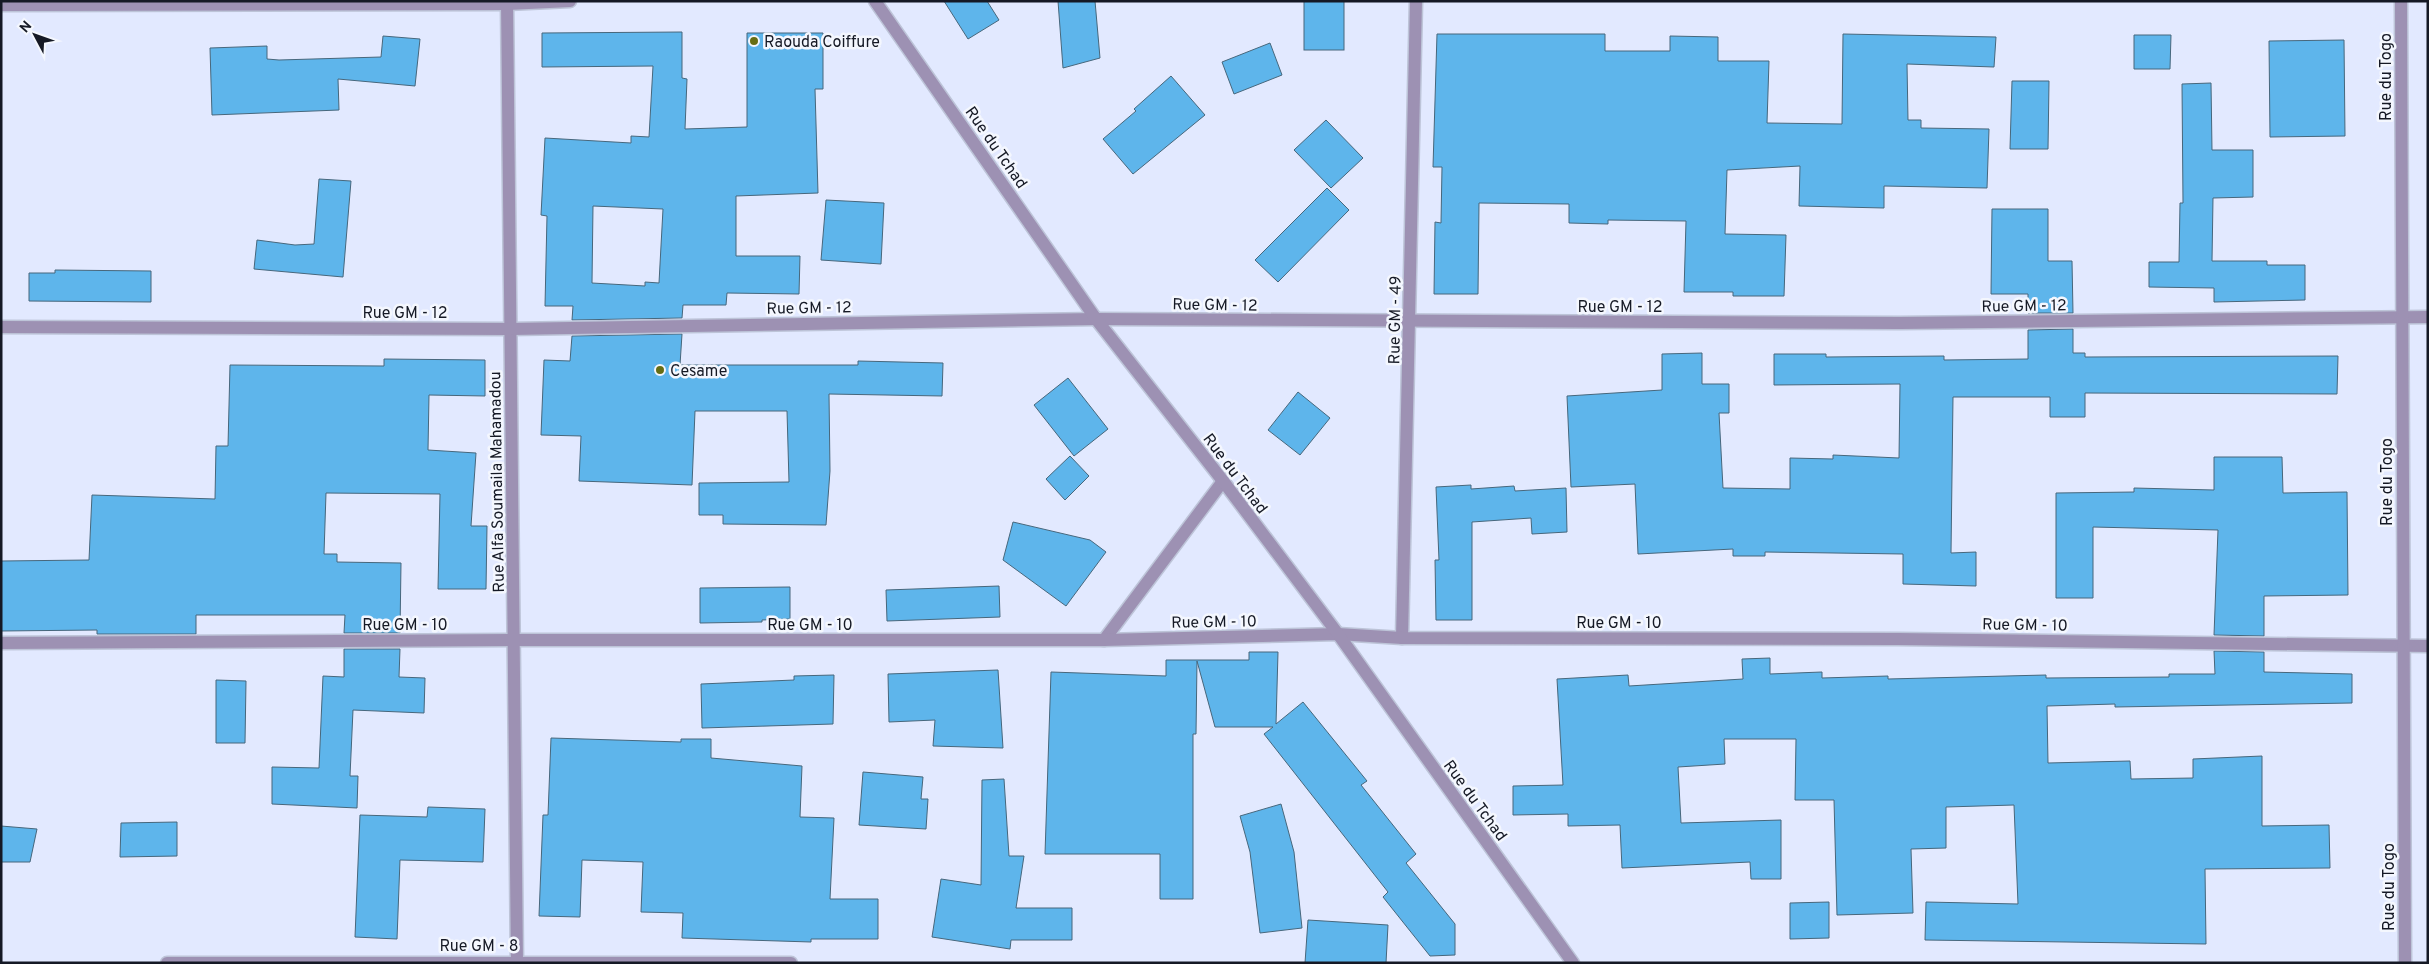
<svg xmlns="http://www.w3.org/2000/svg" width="2429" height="964" font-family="Overpass,sans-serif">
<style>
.building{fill:#5eb5eb;stroke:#47677c;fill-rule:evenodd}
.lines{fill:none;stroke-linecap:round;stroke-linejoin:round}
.minor-casing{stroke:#bdc4d8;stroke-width:15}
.tertiary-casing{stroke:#bdc4d8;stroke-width:15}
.minor{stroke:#9d91b3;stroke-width:12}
.tertiary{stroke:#9d91b3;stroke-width:12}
.poi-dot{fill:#666d13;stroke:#f4f7fe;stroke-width:2}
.labels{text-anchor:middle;stroke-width:5;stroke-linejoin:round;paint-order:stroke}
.poi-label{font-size:16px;fill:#151925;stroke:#f4f7fe;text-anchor:start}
.street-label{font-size:16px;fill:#151925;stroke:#f4f7fe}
</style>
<rect width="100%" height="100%" fill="#e2e9ff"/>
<g class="building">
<polygon points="944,1 987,1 999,20 968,39"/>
<polygon points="1058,1 1095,1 1100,58 1063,68"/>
<rect x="1304" y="1" width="40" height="49"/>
<path d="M682 32V78L687 79 685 129 747 127V33H823V89H815L818 193 736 196V256H800L799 294 727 293 726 305H683L682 318 572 320 573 306H545L547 216 541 215 545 138 631 143V136L649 137 653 66 542 67V33ZM593 206 663 209 659 283 645 282V286L592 283Z"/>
<polygon points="1437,34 1605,34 1605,51 1670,51 1670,36 1718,37 1718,61 1769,61 1767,123 1842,124 1843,34 1996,37 1994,67 1907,64 1908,120 1921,120 1921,128 1989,129 1987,188 1884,186 1884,208 1799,206 1800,166 1727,170 1725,234 1786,235 1784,296 1733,296 1733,292 1684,292 1686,221 1608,220 1608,224 1569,223 1569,204 1479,203 1478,294 1434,294 1435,222 1441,223 1442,167 1433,167"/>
<polygon points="2134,35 2171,35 2170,69 2134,69"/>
<polygon points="383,36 420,39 415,86 338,79 339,110 212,115 210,48 267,46 267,59 279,60 381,57"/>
<polygon points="2344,40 2345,136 2270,137 2269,41"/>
<polygon points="1270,43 1282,75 1234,94 1222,62"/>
<polygon points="1171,76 1205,115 1133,174 1103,139 1136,111 1134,109"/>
<polygon points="2012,81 2049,81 2048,149 2010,149"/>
<polygon points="2211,83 2212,150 2253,150 2253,197 2213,198 2212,261 2267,261 2267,265 2305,265 2305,300 2214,302 2214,288 2149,287 2149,262 2179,262 2180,203 2183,203 2182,84"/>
<polygon points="1326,120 1363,158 1331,188 1294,150"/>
<polygon points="319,179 351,181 343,277 254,269 257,240 295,245 314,244"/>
<polygon points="1327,188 1349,210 1278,282 1255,260"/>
<polygon points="826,200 884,203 881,264 821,260"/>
<polygon points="1992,209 2048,209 2048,261 2072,261 2073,313 2028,313 2028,294 1991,294"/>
<polygon points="55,270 151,271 151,302 29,301 29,273 55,273"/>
<polygon points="2073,329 2073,353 2085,353 2085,357 2338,356 2337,394 2085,393 2085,417 2050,417 2050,397 1953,397 1951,553 1976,552 1976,586 1903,584 1903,554 1765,552 1765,556 1733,556 1733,549 1638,554 1635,484 1571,487 1567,396 1662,390 1662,354 1702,353 1702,384 1729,384 1729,413 1719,413 1723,488 1790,489 1790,458 1833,459 1833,455 1899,458 1900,384 1774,385 1774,354 1826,354 1826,357 1944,356 1944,360 2028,359 2028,330"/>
<polygon points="682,334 680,365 858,365 858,361 943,363 942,396 829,394 830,471 826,525 723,524 723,515 699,515 699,483 789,482 787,411 695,411 692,485 579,481 581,436 541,435 544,360 570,361 572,336"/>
<polygon points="384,359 485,360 485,396 429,395 428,450 476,453 471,526 487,526 486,589 438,589 440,494 326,493 324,554 337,554 337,562 401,563 400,633 344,633 345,615 196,615 196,634 97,634 97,630 1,631 1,561 89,560 92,495 215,499 216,446 228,446 230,365 384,366"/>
<polygon points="1068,378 1108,429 1074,456 1034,405"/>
<polygon points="1298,392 1330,418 1300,455 1268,430"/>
<polygon points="1070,456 1089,476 1065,500 1046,479"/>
<polygon points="2214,457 2282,457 2283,493 2347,492 2348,595 2264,596 2264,636 2214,635 2218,530 2093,527 2093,598 2056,598 2056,493 2134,492 2134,488 2214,490"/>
<polygon points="1471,485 1471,489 1514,486 1515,491 1566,488 1567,532 1532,534 1531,518 1472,522 1472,620 1436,620 1435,560 1439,560 1436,487"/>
<polygon points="1013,522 1090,540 1106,552 1066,606 1003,560"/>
<polygon points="999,586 1000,617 887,621 886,590"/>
<polygon points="790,587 790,619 762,620 762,622 700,623 700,588"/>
<polygon points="344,649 400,649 399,677 425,678 424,713 353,710 350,776 358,776 357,808 272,804 272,767 319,768 323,676 344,677"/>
<polygon points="2214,651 2264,652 2264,672 2352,674 2352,703 2115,707 2115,704 2047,706 2048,763 2130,761 2131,779 2193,778 2193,759 2262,756 2262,826 2329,825 2330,868 2205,869 2206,944 1925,940 1926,902 2018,904 2014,805 1946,807 1946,848 1911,849 1913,913 1837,915 1834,800 1795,800 1796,739 1724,739 1725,764 1678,767 1681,823 1781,820 1781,879 1751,879 1750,862 1622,868 1620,825 1568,826 1568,814 1513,815 1513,786 1563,785 1557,679 1628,675 1629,686 1743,679 1742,659 1770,658 1770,674 1822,672 1822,678 1888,676 1888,679 2046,675 2046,678 2169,677 2169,674 2215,674"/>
<polygon points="1249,652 1278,652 1276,724 1303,702 1367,781 1361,785 1416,854 1406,863 1455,924 1455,955 1430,956 1383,897 1388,892 1264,734 1273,727 1215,727 1197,661 1196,734 1193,734 1193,899 1160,899 1160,854 1045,854 1051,672 1166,676 1166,660 1249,660"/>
<polygon points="998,670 1003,748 933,746 935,720 889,722 888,674"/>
<polygon points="834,675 833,724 702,728 701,684 794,680 794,676"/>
<polygon points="216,680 246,681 245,743 216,743"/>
<polygon points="551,738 681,742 681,739 711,739 711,758 802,766 800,817 834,818 830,899 878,899 878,939 811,939 811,942 682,938 683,913 641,912 643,862 582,860 580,917 539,916 543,815 548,815"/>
<polygon points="863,772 923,777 921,799 928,799 926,829 859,825"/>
<polygon points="1004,779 1009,856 1024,856 1016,908 1072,908 1072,940 1011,940 1010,949 932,937 941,879 981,885 982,780"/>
<polygon points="1281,804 1294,852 1302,928 1260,933 1250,852 1240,816"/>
<polygon points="428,807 485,809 483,862 400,860 397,939 355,937 360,815 427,817"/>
<polygon points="177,822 177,856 120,857 121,823"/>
<polygon points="1,826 37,829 30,862 1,862"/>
<polygon points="1829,902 1829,938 1790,939 1790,903"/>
<polygon points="1308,920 1388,925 1386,963 1305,963"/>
</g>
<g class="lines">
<g class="minor-casing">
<g id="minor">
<polyline points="507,1 517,963"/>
<polyline points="1,5 507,4 570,1"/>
<polyline points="1,327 511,329 1096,319 1900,323 2428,317"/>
<polyline points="1402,638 1416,1"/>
<polyline points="1104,640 1223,481"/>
<polyline points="1,643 514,640 1104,640 1338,634 1402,638 1898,639 2428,646"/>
<polyline points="167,963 791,963"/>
</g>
</g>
<g class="tertiary-casing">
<g id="tertiary">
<polyline points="875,1 1096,319 1223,481 1338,634 1573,963"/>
<polyline points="2401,1 2405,963"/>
</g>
</g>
<use href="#minor" class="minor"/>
<use href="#tertiary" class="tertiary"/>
</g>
<g class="poi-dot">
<circle cx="754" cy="41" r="5"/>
<circle cx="660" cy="370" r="5"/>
</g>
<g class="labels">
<g class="poi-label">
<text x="764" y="47">Raouda Coiffure</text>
<text x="670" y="376">Cesame</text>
</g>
<g class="street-label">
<text transform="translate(2385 77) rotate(-90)" y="6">Rue du Togo</text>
<text transform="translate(997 147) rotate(55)" y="6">Rue du Tchad</text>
<text transform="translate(1215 304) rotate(1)" y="6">Rue GM - 12</text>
<text transform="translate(2024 305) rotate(-1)" y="6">Rue GM - 12</text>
<text x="1620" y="312">Rue GM - 12</text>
<text transform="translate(809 307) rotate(-1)" y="6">Rue GM - 12</text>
<text x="405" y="318">Rue GM - 12</text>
<text transform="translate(1394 320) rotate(-89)" y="6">Rue GM - 49</text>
<text transform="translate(1236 473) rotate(53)" y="6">Rue du Tchad</text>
<text transform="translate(496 482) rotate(-91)" y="6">Rue Alfa Soumaila Mahamadou</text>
<text transform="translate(2386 482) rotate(-90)" y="6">Rue du Togo</text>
<text transform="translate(1214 621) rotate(-1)" y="6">Rue GM - 10</text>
<text x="1619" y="628">Rue GM - 10</text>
<text x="405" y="630">Rue GM - 10</text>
<text x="810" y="630">Rue GM - 10</text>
<text transform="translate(2025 624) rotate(1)" y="6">Rue GM - 10</text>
<text transform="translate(1476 800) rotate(54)" y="6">Rue du Tchad</text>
<text transform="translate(2388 887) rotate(-90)" y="6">Rue du Togo</text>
<text x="479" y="951">Rue GM - 8</text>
</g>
</g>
<rect width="2429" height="964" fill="none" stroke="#151925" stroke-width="5"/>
<g transform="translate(35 35) rotate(311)" stroke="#f4f7fe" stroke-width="4" paint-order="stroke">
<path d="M0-4L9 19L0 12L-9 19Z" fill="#151925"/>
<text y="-8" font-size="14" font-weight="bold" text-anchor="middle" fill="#151925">N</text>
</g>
</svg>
